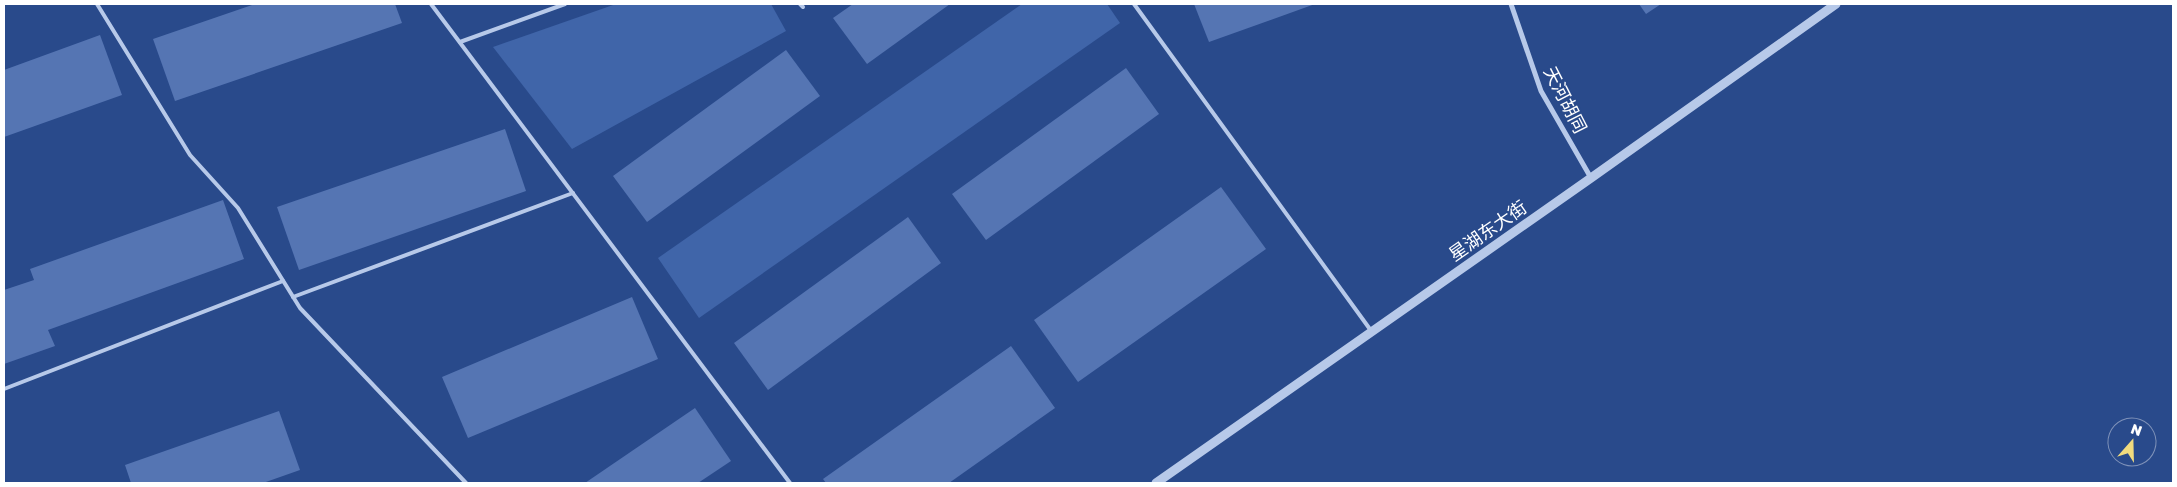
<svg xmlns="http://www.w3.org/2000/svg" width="2177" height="487" font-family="'Golos Text','Noto Sans SC',sans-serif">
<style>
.green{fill:#4065a9}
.building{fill:#5575b3}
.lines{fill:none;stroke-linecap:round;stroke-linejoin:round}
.service{stroke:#b7c9e9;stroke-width:4}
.minor{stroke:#b7c9e9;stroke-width:5}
.tertiary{stroke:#b7c9e9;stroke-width:9}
.labels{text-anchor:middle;stroke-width:4;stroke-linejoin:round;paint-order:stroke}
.street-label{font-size:18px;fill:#fff;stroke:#294a8b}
</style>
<rect width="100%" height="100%" fill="#294a8b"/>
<g class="green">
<polygon points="616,4 771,4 786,31 572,149 493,47"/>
<polygon points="1022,4 1107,4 1120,23 699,318 658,258"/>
</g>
<g class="building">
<polygon points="255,4 395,4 402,23 175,101 153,39"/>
<polygon points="853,4 950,4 867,64 833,18"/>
<polygon points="1194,4 1315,4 1209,42"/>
<polygon points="1639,4 1661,4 1646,14"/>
<polygon points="100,35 122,95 4,137 4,70"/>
<polygon points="786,50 820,96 647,222 613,176"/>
<polygon points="1126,68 1159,114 986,240 952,194"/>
<polygon points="505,129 526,191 299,270 277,207"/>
<polygon points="1221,187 1266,249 1078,382 1034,320"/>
<polygon points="223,200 244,259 48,330 55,346 4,364 4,290 34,280 30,269"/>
<polygon points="908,217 941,263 768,390 734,343"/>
<polygon points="632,297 658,359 468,438 442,377"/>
<polygon points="1011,346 1055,408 949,483 826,483 823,479"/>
<polygon points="695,408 731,461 698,483 585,483"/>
<polygon points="279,411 300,470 263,483 131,483 125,465"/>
</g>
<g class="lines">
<g class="service">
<polyline points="97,4 190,155 238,208 300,308 466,483"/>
<polyline points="431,4 790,483"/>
<polyline points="800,4 803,7"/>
<polyline points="1134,4 1372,332"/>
<polyline points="460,42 565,4"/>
<polyline points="293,297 573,193"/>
<polyline points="4,389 283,281"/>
</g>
<polyline class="minor" points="1511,4 1541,91 1591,178"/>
<polyline class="tertiary" points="1156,483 1591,178 1836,4"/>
</g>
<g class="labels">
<g class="street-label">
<text transform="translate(1565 100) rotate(63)" y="6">天河胡同</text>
<text transform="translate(1488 231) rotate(-35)" y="6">星湖东大街</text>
</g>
</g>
<rect width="2177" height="487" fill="none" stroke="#ffffff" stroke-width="10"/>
<g transform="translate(2132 442) rotate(20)"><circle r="24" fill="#294a8b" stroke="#7f92b9"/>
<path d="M0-4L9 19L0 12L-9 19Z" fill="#f1db7e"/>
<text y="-8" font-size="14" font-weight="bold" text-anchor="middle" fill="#ffffff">N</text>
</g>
</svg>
